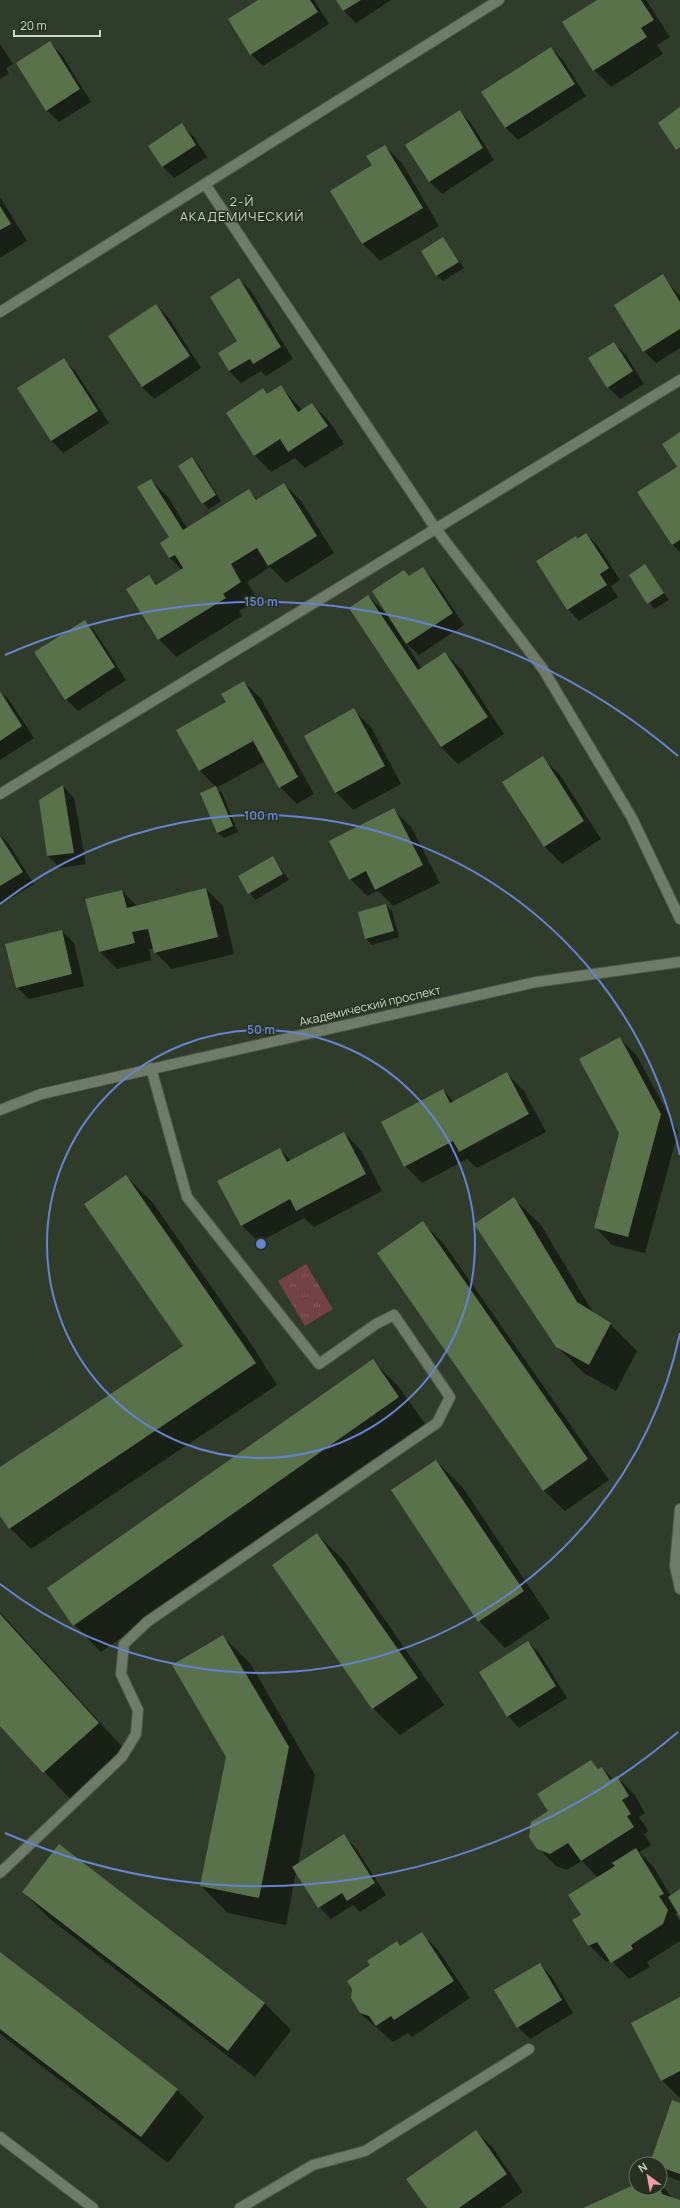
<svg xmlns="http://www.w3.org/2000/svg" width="680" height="2208" font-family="Manrope,sans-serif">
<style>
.park{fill:url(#park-tufts)}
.shadow{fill:#0007}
.building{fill:#58734a}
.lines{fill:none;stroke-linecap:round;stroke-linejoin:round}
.minor-casing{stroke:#4e5849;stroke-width:12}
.tertiary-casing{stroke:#4e5849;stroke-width:12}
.minor{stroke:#6e7b67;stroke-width:10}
.tertiary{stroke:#6e7b67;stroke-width:10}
.ring{fill:none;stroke:#6484d2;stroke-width:2}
.labels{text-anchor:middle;stroke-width:3;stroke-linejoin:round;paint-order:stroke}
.street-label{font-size:12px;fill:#ced6ca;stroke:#263120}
.neighbourhood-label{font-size:13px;letter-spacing:1px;fill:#ced6ca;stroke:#263120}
.centre{fill:#6484d2;stroke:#263120;stroke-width:2}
.ring-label{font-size:12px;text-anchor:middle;font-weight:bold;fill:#6484d2;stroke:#263120;stroke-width:3;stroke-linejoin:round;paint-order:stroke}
</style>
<defs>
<pattern id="park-tufts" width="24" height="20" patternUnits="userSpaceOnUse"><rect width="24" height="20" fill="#724247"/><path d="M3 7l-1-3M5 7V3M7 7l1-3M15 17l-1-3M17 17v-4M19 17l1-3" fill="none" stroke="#855d60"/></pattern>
</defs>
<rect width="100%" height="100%" fill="#2f3c29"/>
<polygon class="park" points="306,1264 333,1309 305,1326 278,1281"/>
<g class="shadow">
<polygon points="260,0 314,0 329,24 263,66 251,54 229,19"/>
<polygon points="337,0 391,0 356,23 344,11"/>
<polygon points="599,0 646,0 670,37 657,45 663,54 611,87 594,70 564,23"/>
<polygon points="50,43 62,55 91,102 59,122 47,110"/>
<polygon points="0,44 13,64 6,68 9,74 0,79"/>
<polygon points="551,48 563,60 586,96 518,140 506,128 483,92"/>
<polygon points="459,111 471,123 494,160 442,194 430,182 407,145"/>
<polygon points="182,125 194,137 207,157 174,178 162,166"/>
<polygon points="385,146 402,163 439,226 380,261 363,244 331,191 373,166"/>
<polygon points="0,197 27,241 0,258"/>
<polygon points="443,238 464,268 443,281 437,275"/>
<polygon points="662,276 680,296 680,348 656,363 644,351 615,306"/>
<polygon points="239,279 251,291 293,359 266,376 261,371 241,383 229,371 239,342"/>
<polygon points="156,305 168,317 201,368 154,399 142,387 109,336"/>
<polygon points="614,343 626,355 644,384 620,399 608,387 589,359"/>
<polygon points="64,360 76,372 109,423 63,453 52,441 18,389"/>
<polygon points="281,387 302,410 312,404 329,421 344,444 305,468 295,458 271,472 254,455 263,390 268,395"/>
<polygon points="680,433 680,552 672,544"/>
<polygon points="192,458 198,464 221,501 209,509 203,503"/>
<polygon points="151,480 168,497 187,528 249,490 258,500 284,484 301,501 334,553 286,583 270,567 247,582 258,600 239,611 242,616 176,657 159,639 149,576 158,585 182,570 170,558 161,543 170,538"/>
<polygon points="586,534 598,546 620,580 611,586 618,597 579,621 568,609 577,540"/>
<polygon points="645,566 669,600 654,609 630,575"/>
<polygon points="422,568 434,580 464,625 419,655 405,642 422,669 445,653 462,670 504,734 458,764 441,747 368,596 387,614 410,577"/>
<polygon points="85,621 96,633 126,680 78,711 66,699"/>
<polygon points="244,682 261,699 314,794 297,804 280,787 265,761 216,788 222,793 238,832 224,838 218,833 216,787 200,771 177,731 227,702"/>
<polygon points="0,691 9,700 34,738 0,760"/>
<polygon points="353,710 371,727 401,784 353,810 336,792"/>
<polygon points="543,758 560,775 601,839 562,864 545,847 504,783"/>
<polygon points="63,786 74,798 86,864 60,868 48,856"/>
<polygon points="394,810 411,827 440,883 393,906 378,891 367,896 350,879"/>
<polygon points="0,835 8,843 34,884 0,905"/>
<polygon points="273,858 289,880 255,900 240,877"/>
<polygon points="206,889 223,906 234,954 172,969 155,952 154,948 149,949 151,960 117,969 99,951 122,891 137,906"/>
<polygon points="386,905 392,911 399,937 372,945 366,939"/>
<polygon points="62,931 74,943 84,986 29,999 17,987"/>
<polygon points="620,1038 637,1056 678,1132 645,1253 612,1245 595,1227 620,1133"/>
<polygon points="507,1074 524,1091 546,1132 477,1168 467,1159 422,1183 405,1166 443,1090 454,1102"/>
<polygon points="344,1133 361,1150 382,1191 314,1227 304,1218 259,1242 241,1225 280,1149 291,1161"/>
<polygon points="126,1176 153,1203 251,1344 277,1385 31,1549 10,1528 0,1514 0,1468 184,1346"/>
<polygon points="514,1199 541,1225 594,1314 610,1324 637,1351 616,1391 584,1373 556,1346"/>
<polygon points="423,1223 444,1244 609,1480 565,1511 543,1490"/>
<polygon points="373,1361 399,1387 425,1424 101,1652 74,1625"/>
<polygon points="436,1461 463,1488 550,1618 505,1648 479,1621"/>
<polygon points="317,1534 344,1561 444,1705 400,1735 373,1708 273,1565"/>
<polygon points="0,1612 125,1750 70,1799 0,1724"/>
<polygon points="223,1637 250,1663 315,1775 298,1865 343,1835 355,1847 386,1895 360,1912 353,1905 331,1919 319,1907 296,1872 286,1925 228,1913 201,1886 227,1756"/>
<polygon points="528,1642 540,1654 567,1698 519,1728 508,1716"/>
<polygon points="591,1761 599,1769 602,1768 613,1779 617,1777 634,1794 645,1813 639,1817 648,1831 644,1834 651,1845 639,1852 653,1866 671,1896 680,1890 680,1915 678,1912 675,1914 680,1921 680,1941 647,1962 650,1967 629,1979 611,1960 606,1962 589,1945 582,1916 598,1878 582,1861 567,1870 556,1866 538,1848 550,1812"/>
<polygon points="23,1892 264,2003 291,2030 255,2077 50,1919"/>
<polygon points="421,1933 438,1950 470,1998 412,2037 408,2033 393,2042 360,2013 353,1989 371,1965 397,1942 401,1947"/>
<polygon points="0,1953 177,2090 204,2117 168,2163 0,2034"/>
<polygon points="540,1965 551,1976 573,2013 530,2039 518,2027"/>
<polygon points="680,1998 680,2097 679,2097 662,2080"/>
<polygon points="673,2101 680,2104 680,2181 663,2175 660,2172 660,2164 651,2163"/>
<polygon points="476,2131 493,2148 523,2192 500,2208 428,2208"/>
<polygon points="660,2183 673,2199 680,2201 680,2208 585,2208 636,2185 636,2188 660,2188"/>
</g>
<g class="building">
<polygon points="258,0 310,0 318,12 250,55 228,19"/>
<polygon points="336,0 361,0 343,11"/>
<polygon points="597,0 641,0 654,20 641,28 647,37 593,71 562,22"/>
<polygon points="50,41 80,89 46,111 16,63"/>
<polygon points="551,47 575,84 505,128 481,92"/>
<polygon points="680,107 680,147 676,150 658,123"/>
<polygon points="460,110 483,148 429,182 405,145"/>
<polygon points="182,123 196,145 162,167 148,146"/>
<polygon points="385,145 423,208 362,244 330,191 372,165 366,156"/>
<polygon points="0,206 11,224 0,230"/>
<polygon points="443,237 459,262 436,276 421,251"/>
<polygon points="663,274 680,302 680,329 643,352 614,305"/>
<polygon points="239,278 281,347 253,364 250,359 229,371 218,353 237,341 210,297"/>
<polygon points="156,304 190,356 142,387 108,336"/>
<polygon points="614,342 633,371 607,388 588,358"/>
<polygon points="64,358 98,411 51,441 17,388"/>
<polygon points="281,385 298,412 312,403 328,426 288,452 280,439 254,456 226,413 263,388 267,394"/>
<polygon points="680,432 680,540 672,545 637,492 677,467 662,444"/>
<polygon points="192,457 216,495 202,504 178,466"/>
<polygon points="151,479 183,530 249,489 256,500 284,483 317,536 268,566 257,548 231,564 241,582 223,594 226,598 158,640 126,589 149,575 156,585 183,568 175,555 169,558 160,543 169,537 137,487"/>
<polygon points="586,533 609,568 600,574 607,585 567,610 536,561 576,536 577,539"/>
<polygon points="645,564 664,593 647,604 629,575"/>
<polygon points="423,567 453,613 406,644 372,591 404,570 409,576"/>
<polygon points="368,595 418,670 445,652 488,717 441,747 349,608"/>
<polygon points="85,620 115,667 65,700 34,652"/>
<polygon points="244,681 298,777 279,788 253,741 199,771 176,730 226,702 221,694"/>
<polygon points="0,691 22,726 0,741"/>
<polygon points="354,708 385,766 335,793 304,736"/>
<polygon points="543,756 584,821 544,847 502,782"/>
<polygon points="63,785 74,853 47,856 39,800"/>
<polygon points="216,786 233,826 217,833 200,793"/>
<polygon points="394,808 423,865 375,890 366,871 349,880 329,841"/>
<polygon points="0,836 23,872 0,886"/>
<polygon points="273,856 283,874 248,894 238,876"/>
<polygon points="206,888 218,937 154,953 148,929 132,932 135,943 99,952 85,899 122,890 127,908"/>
<polygon points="386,904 394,931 365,939 358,912"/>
<polygon points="62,930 72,974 16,988 5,944"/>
<polygon points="620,1037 661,1114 628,1237 594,1228 619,1133 579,1059"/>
<polygon points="507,1072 529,1114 459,1152 453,1141 404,1167 381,1122 443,1089 450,1103"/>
<polygon points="344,1132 366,1174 296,1211 290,1199 241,1226 217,1181 280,1148 287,1162"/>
<polygon points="126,1175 256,1363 9,1529 0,1516 0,1467 183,1346 84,1204"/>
<polygon points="514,1197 577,1302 611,1323 589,1365 556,1347 474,1224"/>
<polygon points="423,1221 588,1459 543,1491 377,1253"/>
<polygon points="373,1359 399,1397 73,1626 47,1588"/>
<polygon points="436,1460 524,1591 478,1622 391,1490"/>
<polygon points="317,1533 418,1678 372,1709 272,1565"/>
<polygon points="0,1614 99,1723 43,1773 0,1726"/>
<polygon points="223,1635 289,1747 259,1898 200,1886 226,1757 172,1665"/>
<polygon points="528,1641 556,1686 507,1717 479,1672"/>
<polygon points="591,1760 598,1769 602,1767 610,1780 617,1776 629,1796 622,1800 631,1814 627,1816 634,1827 581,1861 568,1843 550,1854 537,1849 529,1837 531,1822 548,1811 537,1794"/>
<polygon points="344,1834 375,1883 347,1901 342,1893 318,1908 292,1867"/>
<polygon points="59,1844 265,2003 228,2051 22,1892"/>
<polygon points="636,1848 664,1894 659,1896 668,1910 663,1924 631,1945 633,1949 611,1963 597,1942 588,1946 572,1920 581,1915 568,1895 615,1866 612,1863"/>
<polygon points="680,1889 680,1917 668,1897"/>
<polygon points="422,1932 454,1981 394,2020 391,2016 376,2026 369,2016 360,2013 351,1998 352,1989 347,1981 370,1965 367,1961 397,1941 400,1946"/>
<polygon points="0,1952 178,2089 141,2137 0,2029"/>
<polygon points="540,1963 562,2000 517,2028 494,1990"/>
<polygon points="680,1997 680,2071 661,2081 631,2023"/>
<polygon points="672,2100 680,2103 680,2174 660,2167 660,2164 650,2163"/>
<polygon points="476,2130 507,2174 459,2208 427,2208 406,2179"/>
<polygon points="636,2184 636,2188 660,2188 662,2194 680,2200 680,2208 583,2208"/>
</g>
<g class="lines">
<g class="minor-casing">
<g id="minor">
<polyline points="205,184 436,529 543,669 632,818 680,919"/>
<polyline points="0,312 499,0"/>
<polyline points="0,794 680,380"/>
<polyline points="680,1509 675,1566 680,1589"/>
<polyline points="0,1873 122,1757 136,1734 138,1710 121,1674 124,1644 147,1622 437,1423 450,1397 394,1315 376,1324 319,1364 187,1197 151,1068"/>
<polyline points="0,2137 93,2208"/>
<polyline points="240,2208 313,2165 365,2151 529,2049"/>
</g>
</g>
<g class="tertiary-casing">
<polyline id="tertiary" points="0,1110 41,1094 536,982 680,962"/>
</g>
<use href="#minor" class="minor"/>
<use href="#tertiary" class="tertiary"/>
</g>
<g class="ring">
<circle cx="261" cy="1244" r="214"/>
<path d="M680 1333A428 428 0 0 1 0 1584M0 904A428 428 0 0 1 680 1155"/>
<path d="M678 1732A642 642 0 0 1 5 1833M5 655A642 642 0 0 1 678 756"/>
</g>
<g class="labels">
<g class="street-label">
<text transform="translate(370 1006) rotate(-13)" y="4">Академический проспект</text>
</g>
<g class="neighbourhood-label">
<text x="242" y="206">2-Й<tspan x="242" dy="15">АКАДЕМИЧЕСКИЙ</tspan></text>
</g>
</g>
<circle cx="261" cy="1244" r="6" class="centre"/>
<g class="ring-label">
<text x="261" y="606">150 m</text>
<text x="261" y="820">100 m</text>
<text x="261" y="1034">50 m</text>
</g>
<g transform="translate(648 2176) rotate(328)"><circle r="19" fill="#263120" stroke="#697364"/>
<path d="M0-3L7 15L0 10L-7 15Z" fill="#f49aa2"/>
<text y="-6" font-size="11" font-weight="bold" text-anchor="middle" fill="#ced6ca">N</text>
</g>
<path d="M14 30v6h86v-6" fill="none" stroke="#ced6ca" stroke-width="2"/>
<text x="20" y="30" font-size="12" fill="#ced6ca" stroke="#263120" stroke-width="3" paint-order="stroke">20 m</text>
</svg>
